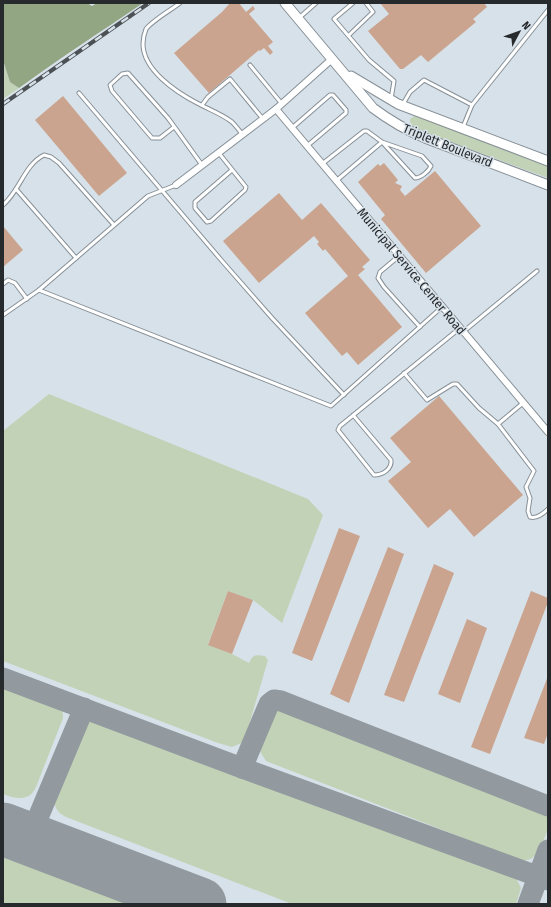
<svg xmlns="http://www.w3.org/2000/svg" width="551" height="907" font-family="'Fira Sans Condensed',sans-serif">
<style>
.green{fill:#c2d2b6}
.forest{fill:#93a683}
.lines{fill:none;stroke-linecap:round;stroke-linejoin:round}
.taxiway{stroke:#92999f;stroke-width:21}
.runway{stroke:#92999f;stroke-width:53}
.building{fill:#caa48e}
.service-casing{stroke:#879097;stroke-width:5}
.minor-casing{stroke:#879097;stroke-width:8}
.secondary-casing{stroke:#879097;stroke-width:11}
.service{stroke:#fff;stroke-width:3}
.minor{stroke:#fff;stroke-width:6}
.secondary{stroke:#fff;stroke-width:9}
.rail-casing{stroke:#4c5155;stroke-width:4}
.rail{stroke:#d7e1e9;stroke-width:2.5;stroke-dasharray:8;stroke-linecap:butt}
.labels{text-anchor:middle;stroke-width:3;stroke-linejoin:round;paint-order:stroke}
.street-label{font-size:13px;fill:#262a2d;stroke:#d7e1e9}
</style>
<rect width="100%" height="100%" fill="#d7e1e9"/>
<g class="green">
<polygon points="3,60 10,82 19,88 3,99"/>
<polygon points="416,115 548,166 548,178 440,138 413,126 410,122 410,119"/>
<path d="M49 394 308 499 323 515 282 623 253 600 228 591 208 644 232 654 249 663C253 654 255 655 265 656L268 660 244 742 232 747 218 743 3 661V431Z"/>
<path d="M3 679 56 700C62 705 63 710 63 718L36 787C29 802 16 799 3 794Z"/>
<polygon points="279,708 291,709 547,808 548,809 548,829 539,852 531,859 522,861 266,761 261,753 258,744 270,713"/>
<path d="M100 717 507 872 516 878 521 888 516 904H292L66 817C56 812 52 804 56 793L82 724 89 718Z"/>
<polygon points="3,852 139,904 3,904"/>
</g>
<path class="forest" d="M3 3H87L92 6 97 3H143C102 31 60 58 19 88L10 82 3 60Z"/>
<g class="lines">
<g class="taxiway">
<polyline points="3,678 242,768 548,880"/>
<polyline points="242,768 269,704 274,700 281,701 548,806"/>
<polyline points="29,839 84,708"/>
<polyline points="528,904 548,850"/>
</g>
<polyline class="runway" points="3,829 200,904"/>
</g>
<g class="building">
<polygon points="230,3 239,3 246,12 253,6 255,9 249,14 273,42 268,46 273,52 270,55 264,48 260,51 259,50 209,93 174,53 222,12"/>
<polygon points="380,3 484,3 487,7 473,19 476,22 428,62 421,55 403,69 400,69 368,31 389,14"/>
<polygon points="63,96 127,173 99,196 35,120"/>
<polygon points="384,163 398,180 395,183 402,186 400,190 405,196 435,171 481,226 426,273 381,219 385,215 358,182 378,164 380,166"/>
<polygon points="279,193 302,220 321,203 370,260 362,267 365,269 358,275 402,327 358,365 347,352 342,356 305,313 348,276 325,249 323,251 317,244 319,242 314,236 259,283 223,241"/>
<polygon points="3,226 23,250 3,267"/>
<polygon points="439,396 523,495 474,537 450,509 428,528 388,481 411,462 390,438"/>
<polygon points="339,528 360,536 312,661 292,653"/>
<polygon points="388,547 404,554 349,703 330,694"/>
<polygon points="434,564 454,573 404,702 384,695"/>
<polygon points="228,591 253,600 232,654 208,645"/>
<polygon points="531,591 548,598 548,602 490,754 471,747"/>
<polygon points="467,619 487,628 460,703 438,694"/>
<polygon points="548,676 548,733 544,744 524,738"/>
</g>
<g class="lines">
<g class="service-casing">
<g id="service">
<path d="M180 3C171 10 153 20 146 29 144 34 143 39 143 44 143 70 176 92 197 103 208 109 222 114 232 122 236 126 239 130 242 134"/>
<polyline points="353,3 334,19 369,60 394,81 391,99"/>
<polyline points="300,17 316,3"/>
<polyline points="349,35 373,12 366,3"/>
<polyline points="250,65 282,104"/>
<polyline points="79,93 222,261 272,318 344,395"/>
<polyline points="403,104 410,92 424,80 472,105 463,127"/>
<polyline points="202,105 208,97 230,79 263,119"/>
<polyline points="472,105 548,10"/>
<polyline points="174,127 160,138 152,138 112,91 110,85 122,74 128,73 168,118 202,165"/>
<polyline points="292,128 330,95 333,95 346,110 346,113 307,146"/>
<polyline points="218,152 246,187 245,190 211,221 207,222 195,208 195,202 232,170"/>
<path d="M322 164 364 131H367L382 142 422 156 431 166C429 171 421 178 415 178L382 142 336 181"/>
<polyline points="16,189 76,258"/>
<path d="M3 205C20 191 24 165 44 155L51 157 59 163 114 225"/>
<polyline points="399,256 380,272 378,278 384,287 420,327"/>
<polyline points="3,284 8,280 15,283 27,299"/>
<polyline points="39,290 148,196 176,185"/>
<polyline points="3,315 39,290 331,406 442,307"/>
<polyline points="463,332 537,271"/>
<path d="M404 373 427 400 453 384H457L479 408 498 424 534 471 526 487 530 498 528 511 530 517C537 519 543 514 548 509"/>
<path d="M353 415 391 460C392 469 383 475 374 475L338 430 340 426 460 328"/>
<polyline points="498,424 523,403"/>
</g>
</g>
<g class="minor-casing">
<g id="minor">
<polyline points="276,109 548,432"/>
<polyline points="176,185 276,109 332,59"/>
</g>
</g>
<g class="secondary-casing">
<g id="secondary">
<path d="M285 3 373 108C389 120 406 130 425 138L548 185"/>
<polyline points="351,76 398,104 548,161"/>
</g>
</g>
<use href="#service" class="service"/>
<use href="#minor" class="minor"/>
<use href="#secondary" class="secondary"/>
<g class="rail-casing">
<polyline id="rail" points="3,104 149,3"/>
</g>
<use href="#rail" class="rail"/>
</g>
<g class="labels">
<g class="street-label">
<text transform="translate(448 145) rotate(22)" y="5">Triplett Boulevard</text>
<text transform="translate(412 271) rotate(50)" y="5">Municipal Service Center Road</text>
</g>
</g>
<rect width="551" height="907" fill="none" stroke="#262a2d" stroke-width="8"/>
<g transform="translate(519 32) rotate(49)" stroke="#d7e1e9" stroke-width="3" paint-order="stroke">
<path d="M0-3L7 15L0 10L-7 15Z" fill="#262a2d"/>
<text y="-6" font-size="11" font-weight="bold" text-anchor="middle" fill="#262a2d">N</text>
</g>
</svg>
